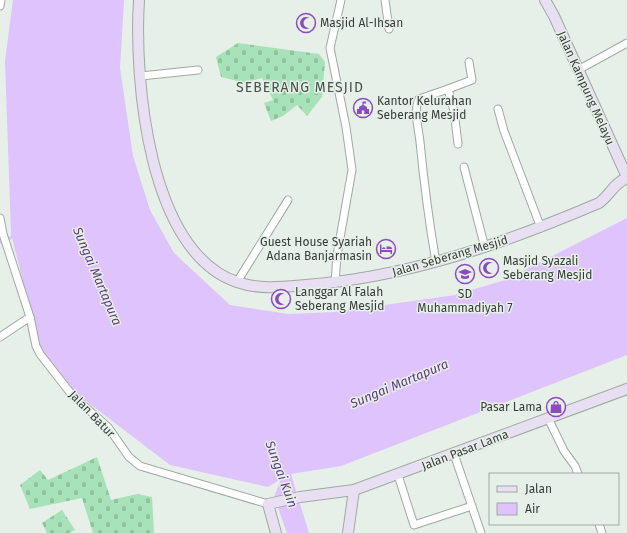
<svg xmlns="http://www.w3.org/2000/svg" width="627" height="533" font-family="'Fira Sans',sans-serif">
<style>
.cemetery{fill:url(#cemetery-stones)}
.water{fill:#dec3fc}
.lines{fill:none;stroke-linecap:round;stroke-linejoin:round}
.stream{stroke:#dec3fc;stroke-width:3}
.street-casing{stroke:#9fa9a2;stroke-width:9}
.secondary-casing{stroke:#9fa9a2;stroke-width:12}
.street{stroke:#fff;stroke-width:7}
.secondary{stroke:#e8e0f2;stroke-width:10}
.labels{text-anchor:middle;stroke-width:3;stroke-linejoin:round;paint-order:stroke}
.poi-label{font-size:12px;fill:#393d3a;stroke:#e6f0e8;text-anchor:start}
.street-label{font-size:12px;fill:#393d3a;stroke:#e6f0e8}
.water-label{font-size:13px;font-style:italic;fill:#5e3a7e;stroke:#e6f0e8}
.quarter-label{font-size:14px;letter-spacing:1px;fill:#49514a;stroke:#e6f0e8}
</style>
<defs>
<pattern id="cemetery-stones" width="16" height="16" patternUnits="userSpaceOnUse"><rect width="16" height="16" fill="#a8e2b8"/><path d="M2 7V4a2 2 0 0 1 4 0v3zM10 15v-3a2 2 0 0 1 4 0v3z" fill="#91c39f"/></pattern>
</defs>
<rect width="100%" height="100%" fill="#e6f0e8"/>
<g class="cemetery">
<polygon points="238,43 319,54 325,62 322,97 307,116 297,105 283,116 271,121 264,103 273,100 262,78 240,84 237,81 221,77 216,57"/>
<polygon points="97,457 111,500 137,494 152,497 154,533 93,533 82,498 30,509 20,485 40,470 48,480"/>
<polygon points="62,510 75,530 69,533 47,533 42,523"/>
</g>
<polygon class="water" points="13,0 124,0 120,68 133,156 150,210 174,253 230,305 288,314 335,312 455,295 505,280 627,218 627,355 341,466 291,474 309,533 287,533 274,497 281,479 268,487 170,465 69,388 40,348 11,234 5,61"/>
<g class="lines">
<polyline class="stream" points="0,242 15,236"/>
<g class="street-casing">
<g id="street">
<polyline points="385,0 389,29"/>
<polyline points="0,6 1,0"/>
<polyline points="578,70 627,43"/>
<polyline points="141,76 198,70"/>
<polyline points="448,89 472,80 469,62"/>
<polyline points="498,109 504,131 541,228"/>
<polyline points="464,167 485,248"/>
<polyline points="0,218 3,234 30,317 36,346 40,354 72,395 108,427 129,457 140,466 268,504"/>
<path d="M436 262C429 222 424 183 420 142 419 130 413 111 419 99L448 89 454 111 458 144"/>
<polyline points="237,282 288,200"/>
<polyline points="335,283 337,255 352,170 346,127 330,48 341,0"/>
<polyline points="0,337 30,317"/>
<polyline points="548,418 564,451 575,466 578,474"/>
<polyline points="454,454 481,533"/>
<polyline points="398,475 414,525 472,506"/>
<polyline points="599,524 602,533"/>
</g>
</g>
<g class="secondary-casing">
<g id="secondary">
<path d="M139 0C134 79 148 252 237 282 260 290 283 287 306 285 409 277 505 243 599 203 609 196 615 182 627 178"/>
<polyline points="545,0 554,16 627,177"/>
<polyline points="276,533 268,504 300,497 354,490 627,389"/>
<polyline points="348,533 354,490"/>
</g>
</g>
<use href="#street" class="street"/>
<use href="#secondary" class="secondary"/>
</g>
<defs>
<g id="mosque-ring" transform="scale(1)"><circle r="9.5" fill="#e6f0e8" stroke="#8c4cc1" stroke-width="1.5"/><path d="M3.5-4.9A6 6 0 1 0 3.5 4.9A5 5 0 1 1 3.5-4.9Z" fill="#8c4cc1"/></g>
<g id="civic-ring" transform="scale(1)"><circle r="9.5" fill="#e6f0e8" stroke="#8c4cc1" stroke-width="1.5"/><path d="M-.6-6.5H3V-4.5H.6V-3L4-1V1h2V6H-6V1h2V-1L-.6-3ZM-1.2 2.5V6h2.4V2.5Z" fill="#8c4cc1"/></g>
<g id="hotel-ring" transform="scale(1)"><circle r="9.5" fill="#e6f0e8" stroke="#8c4cc1" stroke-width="1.5"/><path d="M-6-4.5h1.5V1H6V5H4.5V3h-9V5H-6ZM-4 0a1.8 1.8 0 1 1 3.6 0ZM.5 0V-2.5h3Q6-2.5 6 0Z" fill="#8c4cc1"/></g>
<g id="school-ring" transform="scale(1)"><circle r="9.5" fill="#e6f0e8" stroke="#8c4cc1" stroke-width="1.5"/><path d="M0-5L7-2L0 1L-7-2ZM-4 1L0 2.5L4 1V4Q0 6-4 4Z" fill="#8c4cc1"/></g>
<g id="shop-ring" transform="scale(1)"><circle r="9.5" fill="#e6f0e8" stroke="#8c4cc1" stroke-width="1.5"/><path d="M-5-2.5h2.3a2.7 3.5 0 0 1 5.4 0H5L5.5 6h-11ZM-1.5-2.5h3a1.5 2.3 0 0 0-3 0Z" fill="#8c4cc1"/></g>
</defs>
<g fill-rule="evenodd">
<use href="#mosque-ring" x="306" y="23"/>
<use href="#civic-ring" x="363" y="108"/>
<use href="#hotel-ring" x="386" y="249"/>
<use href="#mosque-ring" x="489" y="268"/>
<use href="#school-ring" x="465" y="274"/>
<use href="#mosque-ring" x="281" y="299"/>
<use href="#shop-ring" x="556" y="407"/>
</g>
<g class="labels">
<g class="poi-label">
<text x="320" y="27">Masjid Al-Ihsan</text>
<text x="377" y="105">Kantor Kelurahan<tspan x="377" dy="14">Seberang Mesjid</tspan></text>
<text x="372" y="246" text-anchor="end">Guest House Syariah<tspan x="372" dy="14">Adana Banjarmasin</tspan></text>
<text x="503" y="265">Masjid Syazali<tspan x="503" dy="14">Seberang Mesjid</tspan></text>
<text x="295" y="296">Langgar Al Falah<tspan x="295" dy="14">Seberang Mesjid</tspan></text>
<text x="465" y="298" text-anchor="middle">SD<tspan x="465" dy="14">Muhammadiyah 7</tspan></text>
<text x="542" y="411" text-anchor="end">Pasar Lama</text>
</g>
<g class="street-label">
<text transform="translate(586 88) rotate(66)" y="4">Jalan Kampung Melayu</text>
<text transform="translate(450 256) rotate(-16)" y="4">Jalan Seberang Mesjid</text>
<text transform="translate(92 414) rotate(46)" y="4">Jalan Batur</text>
<text transform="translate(465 450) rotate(-21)" y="4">Jalan Pasar Lama</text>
</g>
<g class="water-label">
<text transform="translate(98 276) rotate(67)" y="5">Sungai Martapura</text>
<text transform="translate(399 383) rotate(-23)" y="5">Sungai Martapura</text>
<text transform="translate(282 474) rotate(70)" y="5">Sungai Kuin</text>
</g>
<g class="quarter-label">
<text x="300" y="92">SEBERANG MESJID</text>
</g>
</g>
<rect x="489" y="473" width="130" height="52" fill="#e6f0e8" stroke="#a1a8a2"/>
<rect x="497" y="486" width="20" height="6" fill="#e8e0f2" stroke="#a1a8a2"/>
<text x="525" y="493" font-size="12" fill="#393d3a">Jalan</text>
<rect x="497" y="503" width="20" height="12" fill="#dec3fc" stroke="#a1a8a2"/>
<text x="525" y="513" font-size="12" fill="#393d3a">Air</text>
</svg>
